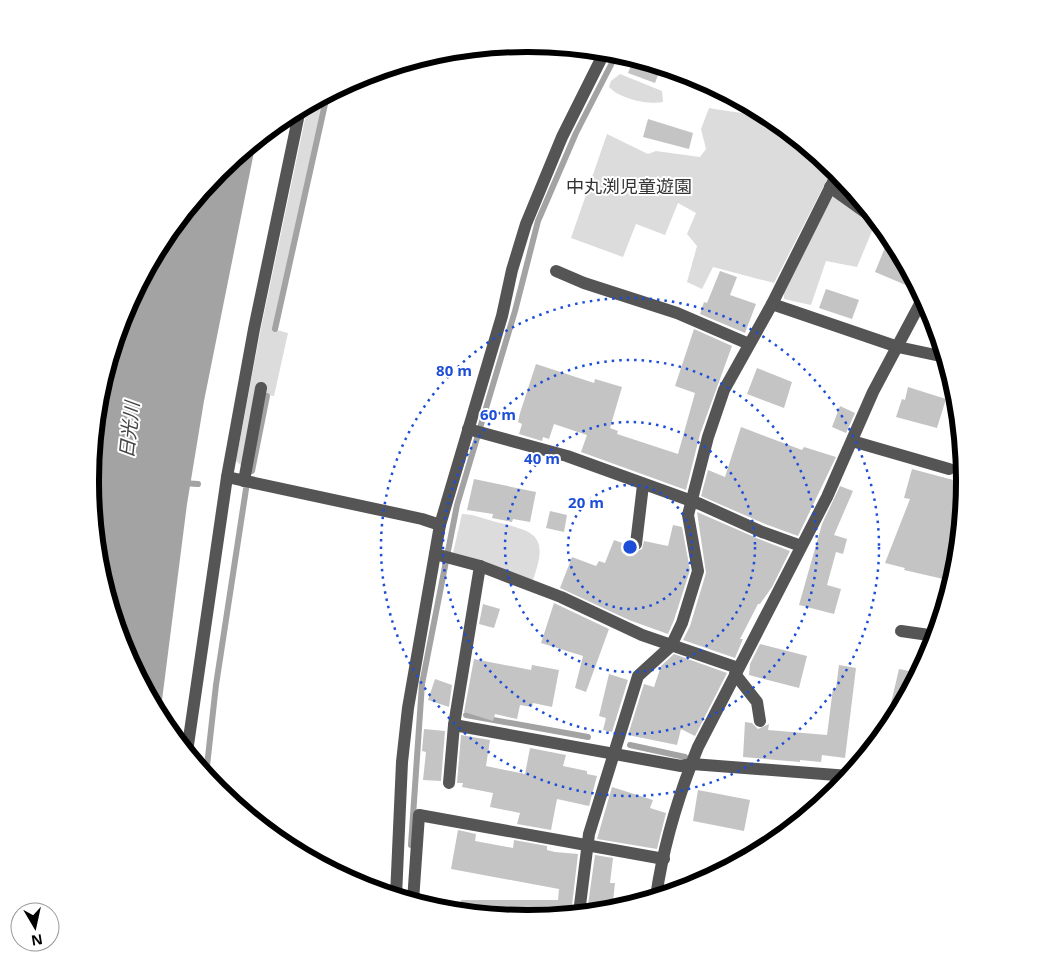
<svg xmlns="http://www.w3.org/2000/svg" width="1056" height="962" font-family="'Open Sans','Noto Sans JP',sans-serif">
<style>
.green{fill:#dcdcdc}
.water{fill:#a3a3a3}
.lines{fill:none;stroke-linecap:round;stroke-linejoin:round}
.stream{stroke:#a3a3a3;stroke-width:6}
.building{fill:#c4c4c4}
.minor{stroke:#555;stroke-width:12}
.ring{fill:none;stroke:#1d4ed8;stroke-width:2.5;stroke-dasharray:2.5 5}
.labels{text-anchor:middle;stroke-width:4;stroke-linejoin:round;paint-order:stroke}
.park-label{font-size:18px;fill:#333;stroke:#fff}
.water-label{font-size:19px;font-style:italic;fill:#444;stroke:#fff}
.rim{fill:none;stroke:#000;stroke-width:6}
.centre{fill:#1d4ed8;stroke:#fff;stroke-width:2.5}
.ring-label{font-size:15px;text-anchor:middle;font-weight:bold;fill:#1d4ed8;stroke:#fff;stroke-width:4;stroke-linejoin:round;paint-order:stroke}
</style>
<rect width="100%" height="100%" fill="#fff"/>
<g class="green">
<path d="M620 74 662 91 663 102C648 105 620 99 609 87L611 81Z"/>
<polygon points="324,97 273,329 288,333 274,396 255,393 242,466 236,461 260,333 308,105"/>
<path d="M709 108C731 112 754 113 776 122 786 126 822 159 833 168L774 283 713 267 702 289 687 282 697 246 687 234 696 213 678 203 665 235 636 224 623 257 571 238 607 134 648 154 656 151 700 157 706 149 701 129Z"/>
<polygon points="833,196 875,224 857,267 826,261 811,305 784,299 784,289"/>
<path d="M462 514C473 514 485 519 496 522 536 532 549 535 533 580L453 553Z"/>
</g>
<polygon class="water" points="256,142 204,401 187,504 160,716 124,648 99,566 91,481 99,395 124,313 165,238 219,172"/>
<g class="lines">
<g class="stream">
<polyline points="275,329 327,95"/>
<polyline points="252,471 267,396"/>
<polyline points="182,483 198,484"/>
<polyline points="466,715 588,737"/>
<polyline points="630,745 685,757"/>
<polyline points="206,775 216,685 246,489"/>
<polyline points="411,845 422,684 457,505 515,311 538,221 576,133 617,53"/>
</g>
</g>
<g class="building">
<polygon points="634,58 661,67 655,83 628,73"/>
<polygon points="648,119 693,133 689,149 643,137"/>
<polygon points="886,245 898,251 920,291 875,272"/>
<polygon points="720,271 737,277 730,295 756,304 745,333 700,314 704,302 707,303"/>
<polygon points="826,289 859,300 852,319 819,308"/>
<polygon points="694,329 732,346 700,434 686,490 581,452 587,435 554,424 549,439 543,437 542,441 519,434 522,424 518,422 520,413 536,364 594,383 595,379 622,387 610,428 618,431 617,434 678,454 695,393 675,386"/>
<polygon points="757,368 792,382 784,408 747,394"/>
<polygon points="908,387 946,399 937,428 896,417 902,399 905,400"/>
<polygon points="840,406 855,413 846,433 832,427"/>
<polygon points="741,427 802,450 804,447 836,457 798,536 765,524 701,496 708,470 725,477"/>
<polygon points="912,469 957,481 954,488 964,490 957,567 952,581 904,570 905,568 885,563 910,499 904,498"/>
<polygon points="474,479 536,492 530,522 513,519 512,522 492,518 493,514 467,510"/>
<polygon points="840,486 853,491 834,535 847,539 843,554 836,552 827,585 841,589 834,614 799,605 822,524"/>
<polygon points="550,511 567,515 564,532 546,528"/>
<polygon points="697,512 759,539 790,551 772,587 760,604 758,604 740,639 743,639 735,658 683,640 690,626 706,573"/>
<polygon points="673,525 682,527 690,570 674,620 668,634 629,620 560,588 572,557 596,566 599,561 605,563 614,540 628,545 635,552 642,549 644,541 668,546"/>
<polygon points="554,603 609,629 586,692 575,688 583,656 541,643"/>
<polygon points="483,604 500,609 494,628 479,624"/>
<polygon points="760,644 807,656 799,688 749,675 750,664"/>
<polygon points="674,654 727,673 695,736 681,729 677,745 628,735 644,684 654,687 661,666"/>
<polygon points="474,659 531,670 532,665 559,670 552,707 533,703 532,707 520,705 517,719 495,714 493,721 464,712"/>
<polygon points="839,665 856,668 845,758 822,755 821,762 800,760 800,762 743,757 745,722 752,723 758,729 769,724 768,730 827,735 833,688 836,688"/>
<polygon points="899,669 919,673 892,722 887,720"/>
<polygon points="609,674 628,680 612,732 603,730 606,718 599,716"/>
<polygon points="435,679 452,685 449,707 428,700"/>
<polygon points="424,729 445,731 441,781 423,780 426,752 422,751"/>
<polygon points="461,735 490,740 486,766 525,774 530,748 566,755 563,766 587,771 587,774 597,776 589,806 557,799 551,830 517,824 520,813 490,807 493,793 462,787 463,783 457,783"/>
<polygon points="612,787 653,800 650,808 666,813 657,849 597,839"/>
<polygon points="698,790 750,800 744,831 693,821"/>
<polygon points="458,830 476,834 475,841 513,848 514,840 547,846 547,850 555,852 578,854 571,914 528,918 460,912 461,900 558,900 559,889 451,869"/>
<polygon points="595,855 613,858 610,883 615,883 612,910 587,912"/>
</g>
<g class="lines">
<g class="minor">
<polyline points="830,187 879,222"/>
<polyline points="556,271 584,283 677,313 749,344"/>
<polyline points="772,304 898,347 945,357"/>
<polyline points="468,429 567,456 700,504 762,532 801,546"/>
<polyline points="852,441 949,469"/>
<polyline points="227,477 422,519 440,525"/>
<polyline points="244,481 261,388"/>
<polyline points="636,544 643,485"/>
<polyline points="435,554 480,566 561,597 642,635 738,668"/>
<polyline points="901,631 936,636"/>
<polyline points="735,674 757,702 760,721"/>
<polyline points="454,725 681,766 692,764 849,776"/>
<polyline points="187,752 227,477 254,329 300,109"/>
<polyline points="449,783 454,725 480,566"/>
<polyline points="794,826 794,823"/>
<polyline points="396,896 402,762 408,708 440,525 502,316 512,270 526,224 562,137 605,51"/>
<path d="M656 897C663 847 679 794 698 747L827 497 873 392 923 298"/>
<polyline points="413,901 419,815 664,859"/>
<polyline points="579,913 589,834 638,676 671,646 682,623 698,571 688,515 708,437 724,390 772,304 838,172"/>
</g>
</g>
<g class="ring">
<circle cx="630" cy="547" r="62"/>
<circle cx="630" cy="547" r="125"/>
<circle cx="630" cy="547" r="187"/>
<circle cx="630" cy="547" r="249"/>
</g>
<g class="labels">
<g class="park-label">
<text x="629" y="193">中丸渕児童遊園</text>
</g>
<g class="water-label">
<text transform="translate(129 430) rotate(-84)" y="7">日光川</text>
</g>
</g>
<path d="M0 0H1056V962H0ZM527 52H528A428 428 0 0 1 956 480V482A428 428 0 0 1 528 910H527A428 428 0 0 1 99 482V480A428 428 0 0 1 527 52Z" fill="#fff" fill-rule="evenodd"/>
<path class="rim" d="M527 52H528A428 428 0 0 1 956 480V482A428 428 0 0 1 528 910H527A428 428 0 0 1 99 482V480A428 428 0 0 1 527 52Z"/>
<circle cx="630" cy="547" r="8" class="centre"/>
<g class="ring-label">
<text x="454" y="376">80 m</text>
<text x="498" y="420">60 m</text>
<text x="542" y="464">40 m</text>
<text x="586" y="508">20 m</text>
</g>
<g transform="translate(35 927) rotate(171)"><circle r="24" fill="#ffffff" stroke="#999999"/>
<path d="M0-4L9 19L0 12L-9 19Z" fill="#000000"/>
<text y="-8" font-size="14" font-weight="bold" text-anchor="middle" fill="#000000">N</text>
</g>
</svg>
